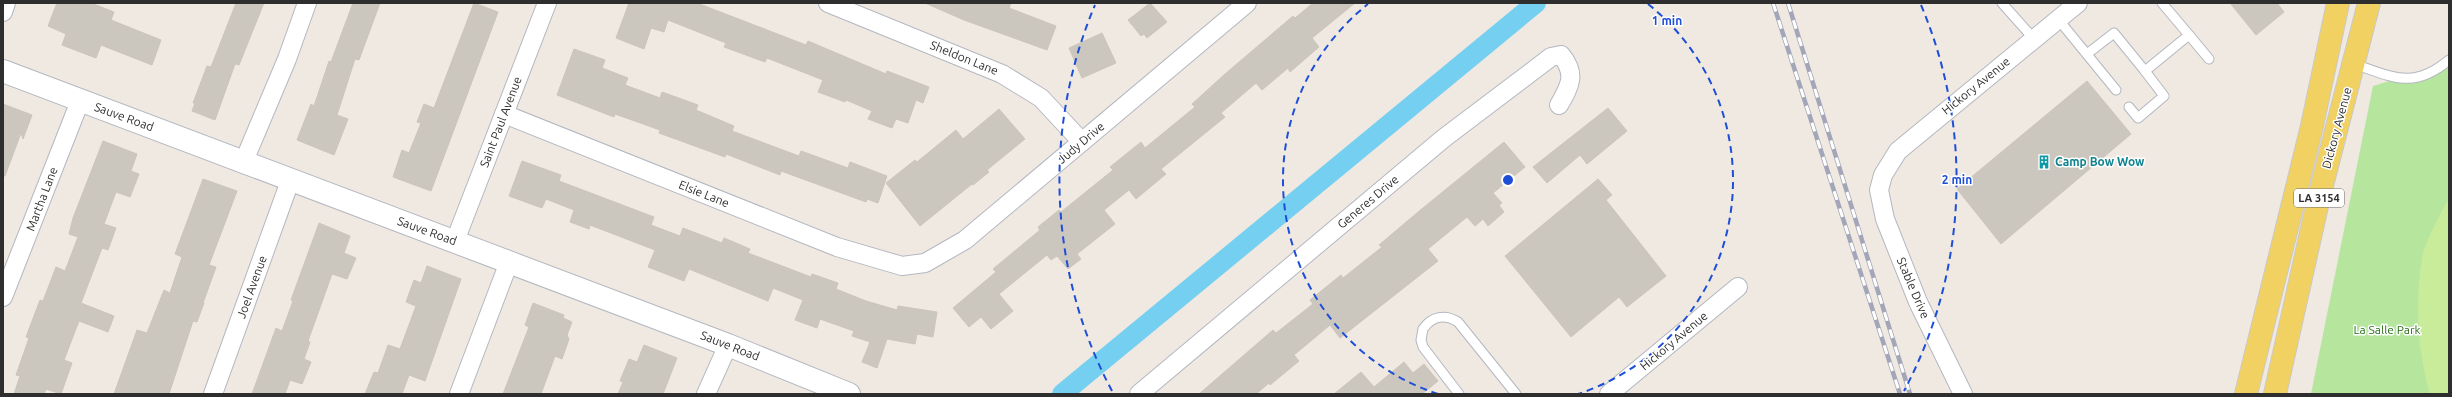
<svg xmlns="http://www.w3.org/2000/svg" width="2452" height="397" font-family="Ubuntu,sans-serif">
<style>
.green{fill:#b6e59e}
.pitch{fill:#c9ec9a}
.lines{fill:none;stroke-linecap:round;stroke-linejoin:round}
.canal{stroke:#75cff0;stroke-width:20}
.building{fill:#cbc7bf;stroke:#cbc5ba}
.lane-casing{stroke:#b4b7c1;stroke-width:11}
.street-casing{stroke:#b4b7c1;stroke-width:20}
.secondary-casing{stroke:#b4b7c1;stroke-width:24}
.primary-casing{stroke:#c9c9c9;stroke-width:24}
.lane{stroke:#fff;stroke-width:9}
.street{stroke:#fff;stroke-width:18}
.secondary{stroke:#fff;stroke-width:22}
.primary{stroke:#f2d163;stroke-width:22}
.rail-casing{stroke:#a3a6b8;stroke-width:4.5}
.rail{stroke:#fff;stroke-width:3;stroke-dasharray:9;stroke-linecap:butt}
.ring{fill:none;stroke:#1d4ed8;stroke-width:2;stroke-dasharray:7 5}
.labels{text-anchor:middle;stroke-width:3;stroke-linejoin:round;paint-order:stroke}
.shield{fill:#fff;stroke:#6d6d6d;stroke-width:1}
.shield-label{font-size:11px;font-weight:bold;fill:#2e2e2e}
.street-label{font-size:12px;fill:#2e2e2e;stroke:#fff}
.culture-label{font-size:12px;font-weight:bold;fill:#0d838f;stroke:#fff;text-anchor:start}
.park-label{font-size:12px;fill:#2c6e1b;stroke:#fff}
.centre{fill:#1d4ed8;stroke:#fff;stroke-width:2}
.ring-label{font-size:12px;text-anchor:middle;font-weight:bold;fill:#1d4ed8;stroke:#fff;stroke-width:3;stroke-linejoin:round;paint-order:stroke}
</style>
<rect width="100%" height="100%" fill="#efe9e1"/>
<polygon class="green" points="2449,63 2449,394 2311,394 2373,86"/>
<path class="pitch" d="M2449 199V394H2430C2417 351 2415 302 2422 257 2424 245 2442 209 2449 199Z"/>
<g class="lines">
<polyline class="canal" points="1062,394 1536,3"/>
</g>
<g class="building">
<polygon points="57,3 91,3 114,12 111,20 161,40 152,65 101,45 96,58 62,45 66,34 48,26"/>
<polygon points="236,3 264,3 239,65 235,64 215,120 192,111 195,103 193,103 207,66 211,67"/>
<polygon points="353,3 380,3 359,60 355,59 337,115 348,119 334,155 297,140 311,104 314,106 329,61 331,62"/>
<polygon points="474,3 498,12 431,191 393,177 402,150 409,153 421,123 417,122 424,104 434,108"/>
<polygon points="629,3 697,3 806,45 808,41 886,74 887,71 929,87 923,103 916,100 908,123 896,119 892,128 868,119 872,111 846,100 845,102 818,92 823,80 767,58 765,62 724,47 726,43 668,20 664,32 651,28 644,49 616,38"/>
<polygon points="925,3 1011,3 1009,8 1056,26 1047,50 964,20"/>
<polygon points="1150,3 1167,22 1147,38 1144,34 1141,36 1128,20"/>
<polygon points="1313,3 1355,3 1312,38 1319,47 1290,72 1288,68 1262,90 1256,83 1221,113 1225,117 1161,169 1166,174 1136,199 1129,190 1104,210 1115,224 1077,254 1081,259 1068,269 1057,256 1051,260 1047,255 999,294 1013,311 991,329 981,317 969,327 953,308 996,272 993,269 1040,230 1038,227 1059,210 1061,212 1113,170 1110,167 1141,142 1145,148 1195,107 1192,104 1225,74 1293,16 1295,18"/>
<polygon points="2230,3 2277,3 2284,12 2256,35"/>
<polygon points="1102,33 1116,63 1082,78 1069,48"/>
<polygon points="574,49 605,60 602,68 628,78 625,85 660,98 662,92 698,105 696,110 734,126 732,131 799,156 801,151 848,168 850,162 887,176 878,203 867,199 866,202 781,171 780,175 726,154 725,157 659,133 660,130 615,114 614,117 557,95"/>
<polygon points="2087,81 2131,134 2001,244 1957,189"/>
<polygon points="3,104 32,115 23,139 21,133 5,176 3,176"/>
<polygon points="1608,108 1627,131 1587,164 1580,155 1547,183 1533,167"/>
<polygon points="999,109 1025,139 987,170 989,172 973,185 972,184 920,226 886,183 915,160 917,162 956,130 963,139"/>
<polygon points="103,141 137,154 131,171 139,174 130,197 116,192 104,224 116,228 108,250 102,248 81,303 114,316 108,332 79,321 64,360 72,363 61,394 46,389 44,394 14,394 20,376 16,375 29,338 26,337 40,300 43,301 56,267 65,271 78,237 69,234 73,218"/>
<polygon points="1504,142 1525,167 1493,193 1502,203 1499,205 1504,212 1488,226 1483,219 1475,226 1467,217 1428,249 1438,261 1340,338 1330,325 1294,355 1299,361 1270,385 1269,383 1256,394 1199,394 1273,330 1276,333 1313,304 1310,300 1341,275 1343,278 1382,247 1379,245 1418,212"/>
<polygon points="522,161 561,175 559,181 654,217 651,225 680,236 683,228 722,243 724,238 750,249 748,253 811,277 812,274 838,283 836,289 866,301 897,310 898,306 937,312 933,337 917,334 915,344 887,339 877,368 862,362 870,342 852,336 854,331 820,319 817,328 795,320 803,300 773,288 768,301 689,269 684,281 648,267 655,250 590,225 589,229 570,222 574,210 546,199 542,208 509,196"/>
<polygon points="203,179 237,191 209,265 216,267 203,303 204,303 197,322 193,321 169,394 114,394 137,330 147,333 164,290 170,293 182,257 175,254"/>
<polygon points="1598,179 1612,195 1606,200 1666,276 1627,307 1619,297 1571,337 1505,256"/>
<polygon points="319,223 350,236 344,253 356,258 347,279 332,274 308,341 310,342 304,359 311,362 302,384 290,380 285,394 252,394 276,328 282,331 293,301 291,300"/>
<polygon points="427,266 461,279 425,381 409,375 402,394 365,394 374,372 378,373 388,345 400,349 416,306 406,302 414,280 421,283"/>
<polygon points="533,303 564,315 563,318 572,322 567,335 569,339 562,359 555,356 541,394 503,394 529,327 525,325"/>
<polygon points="644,345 677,358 663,394 618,394 623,382 620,381 629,359 637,362"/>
<polygon points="1404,362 1413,373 1424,364 1438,381 1422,394 1334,394 1361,372 1374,387"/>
</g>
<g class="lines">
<g class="lane-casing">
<g id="lane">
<polyline points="2002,3 2034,39"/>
<polyline points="2162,3 2189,35"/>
<polyline points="2058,19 2116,90"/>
<polyline points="2087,54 2114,33 2145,71 2189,35 2209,59"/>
<path d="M2354 64C2393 77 2413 90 2449 60"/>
<polyline points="2129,107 2138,118 2164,96 2145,71"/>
<path d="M1459 394 1423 347 1421 340 1423 329C1432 316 1445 314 1458 322L1516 394"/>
</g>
</g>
<g class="street-casing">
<g id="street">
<polyline points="828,3 1002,74 1041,98 1082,142"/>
<polyline points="3,12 6,3"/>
<polyline points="504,114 837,247 902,266 925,263 965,240 1247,3"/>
<polyline points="244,161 287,59 307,3"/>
<polyline points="455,241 547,3"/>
<polyline points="3,297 80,101"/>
<polyline points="213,394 290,181"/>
<polyline points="459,394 509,262"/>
<polyline points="706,394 728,345"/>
<path d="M1139 394 1444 138 1551 57 1561 55C1577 74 1570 86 1559 105"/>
<polyline points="1609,394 1738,287"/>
<polyline points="1963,394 1918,302 1885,219 1879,190 1883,175 1898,151 2078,3"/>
</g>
</g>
<g class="secondary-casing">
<polyline id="secondary" points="3,71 728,345 849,394"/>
</g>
<g class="primary-casing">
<g id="primary">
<polyline points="2246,394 2312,126 2338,3"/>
<polyline points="2275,394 2319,197 2369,3"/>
</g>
</g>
<use href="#lane" class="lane"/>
<use href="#street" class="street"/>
<use href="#secondary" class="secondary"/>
<use href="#primary" class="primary"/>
<g class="rail-casing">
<g id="rail">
<polyline points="1773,3 1900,394"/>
<polyline points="1788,3 1910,394"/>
</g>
</g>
<use href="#rail" class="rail"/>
</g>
<g class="ring">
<path d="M1438 394A225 225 0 0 1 1368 4M1648 4A225 225 0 0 1 1578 394"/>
<path d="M1112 391A449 449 0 0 1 1095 5M1921 5A449 449 0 0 1 1904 391"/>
</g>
<defs>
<g id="building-bare" transform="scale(1.08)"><path d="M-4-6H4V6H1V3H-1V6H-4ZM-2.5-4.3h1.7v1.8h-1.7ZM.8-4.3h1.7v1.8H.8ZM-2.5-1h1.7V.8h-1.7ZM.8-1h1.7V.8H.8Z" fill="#0f9aa8" stroke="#fff" stroke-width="2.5" paint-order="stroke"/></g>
</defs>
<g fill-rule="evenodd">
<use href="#building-bare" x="2044" y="162"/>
</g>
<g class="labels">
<rect class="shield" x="2294" y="189" width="50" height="18" rx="3"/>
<g class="shield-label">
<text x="2319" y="202">LA 3154</text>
</g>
<g class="street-label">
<text transform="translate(964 58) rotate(22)" y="4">Sheldon Lane</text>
<text transform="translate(1976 86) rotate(-39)" y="4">Hickory Avenue</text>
<text transform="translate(124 117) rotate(20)" y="4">Sauve Road</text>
<text transform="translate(501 122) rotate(-69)" y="4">Saint Paul Avenue</text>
<text transform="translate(2337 128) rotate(-75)" y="4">Dickory Avenue</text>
<text transform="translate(1081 143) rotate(-40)" y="4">Judy Drive</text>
<text transform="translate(704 194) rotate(22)" y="4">Elsie Lane</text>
<text transform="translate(42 199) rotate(-69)" y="4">Martha Lane</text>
<text transform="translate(1368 202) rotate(-40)" y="4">Generes Drive</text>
<text transform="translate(427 231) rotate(20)" y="4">Sauve Road</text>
<text transform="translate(252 287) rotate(-70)" y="4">Joel Avenue</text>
<text transform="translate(1913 288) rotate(67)" y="4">Stable Drive</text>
<text transform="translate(1674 341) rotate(-40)" y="4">Hickory Avenue</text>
<text transform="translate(730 346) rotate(21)" y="4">Sauve Road</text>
</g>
<g class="culture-label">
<text x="2055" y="166">Camp Bow Wow</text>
</g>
<g class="park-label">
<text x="2387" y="334">La Salle Park</text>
</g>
</g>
<circle cx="1508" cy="180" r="6" class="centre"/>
<g class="ring-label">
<text x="1667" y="25">1 min</text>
<text x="1957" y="184">2 min</text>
</g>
<rect width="2452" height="397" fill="none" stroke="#2e2e2e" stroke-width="8"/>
</svg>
